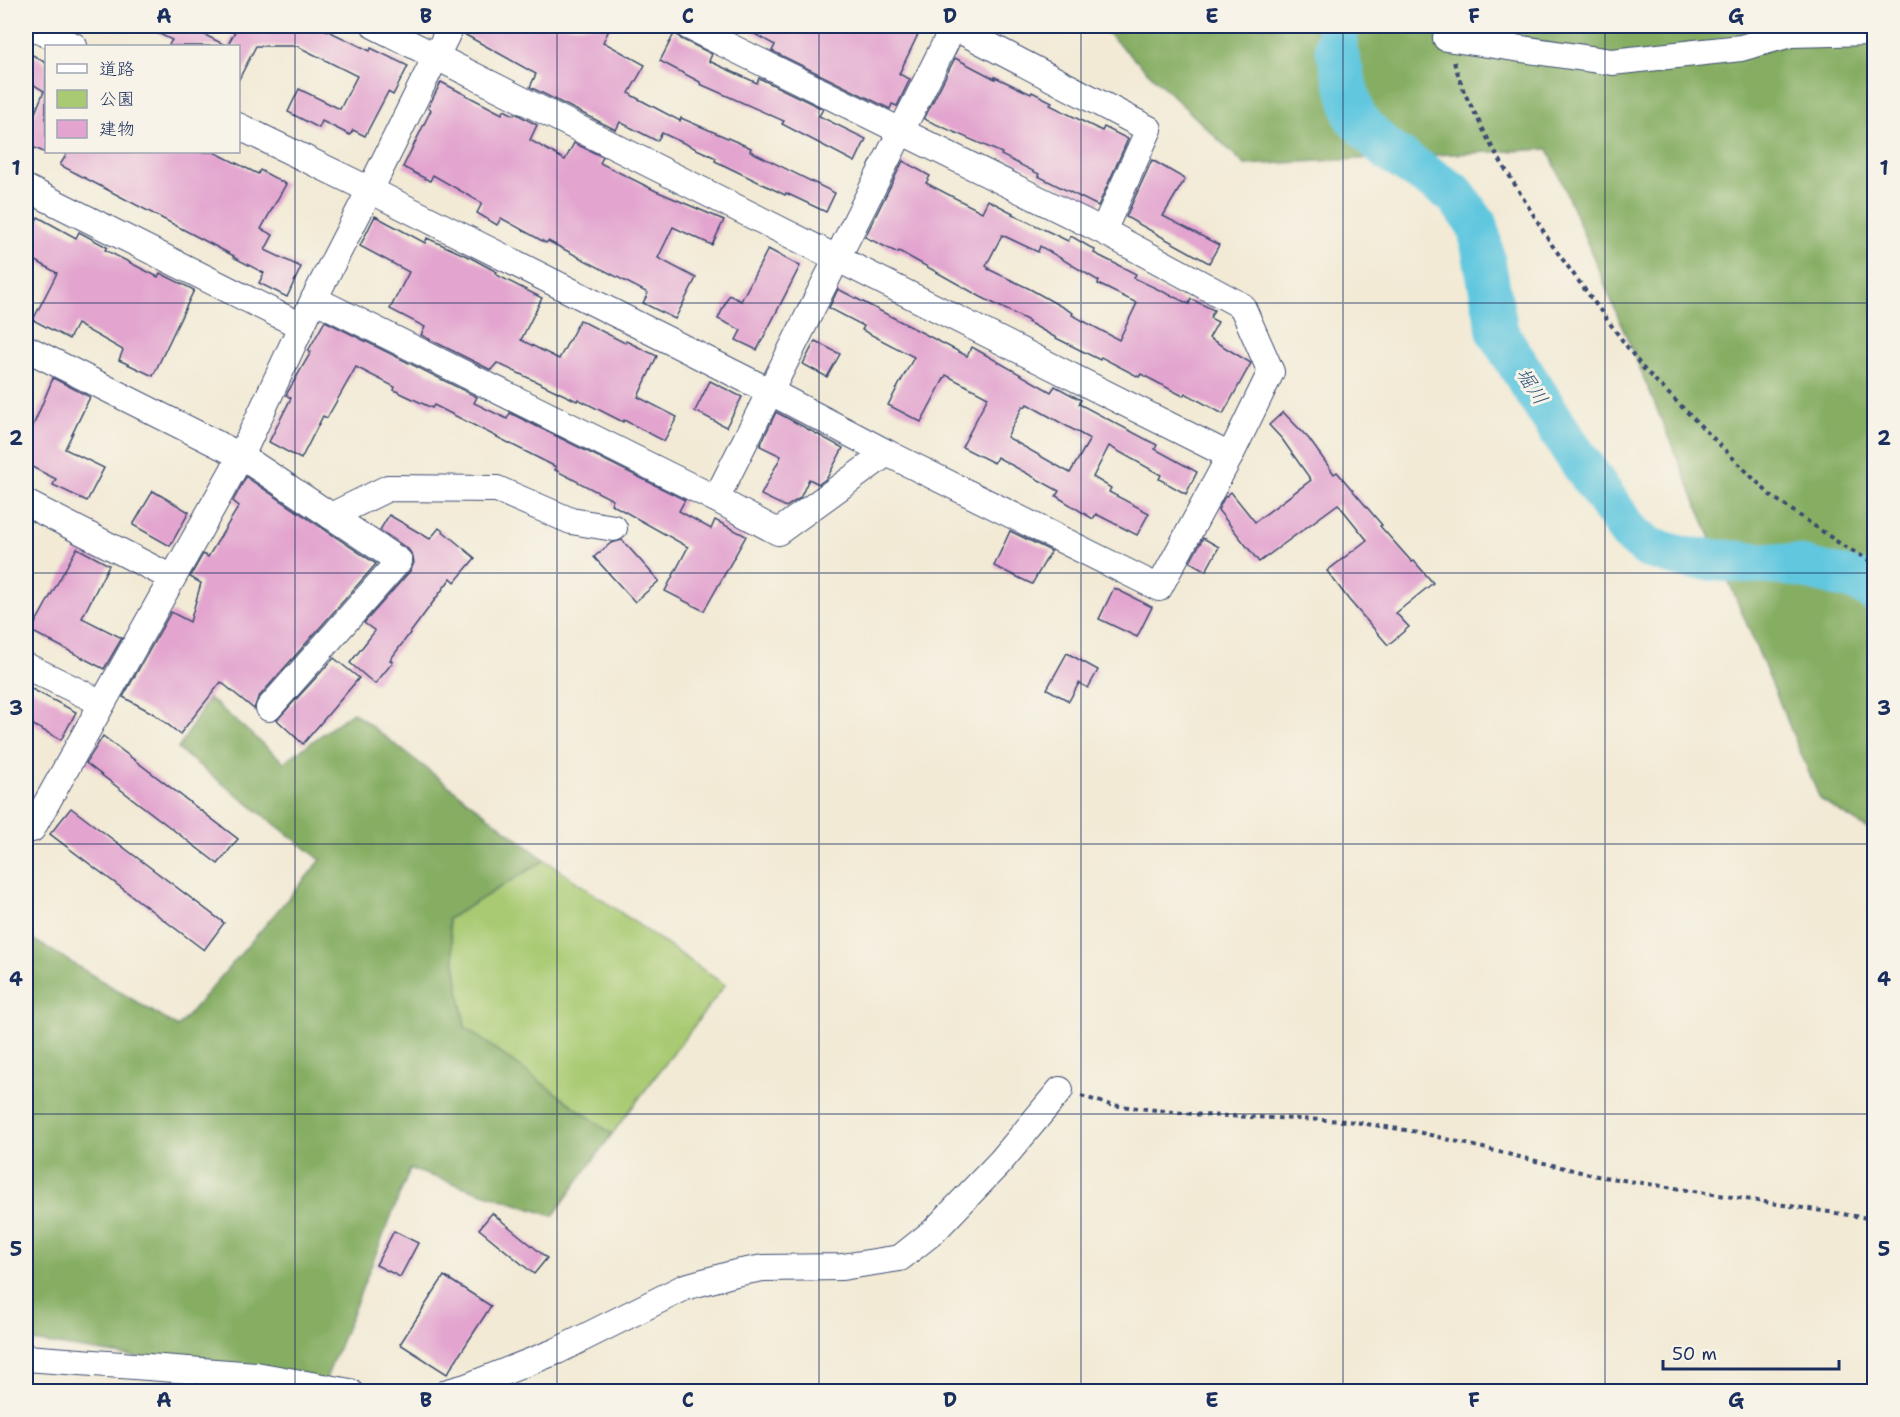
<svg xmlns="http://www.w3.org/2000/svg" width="1900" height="1417" font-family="'Shantell Sans','Klee One',sans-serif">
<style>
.green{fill:#a9ca72;stroke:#627c68;stroke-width:1.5}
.forest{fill:#86ae64;stroke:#506e61;stroke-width:1.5}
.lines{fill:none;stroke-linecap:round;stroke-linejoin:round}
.river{stroke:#61c7df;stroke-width:42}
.building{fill:#e3a5cf;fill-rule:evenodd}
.minor-casing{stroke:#3b4b70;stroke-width:28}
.path{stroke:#3b4b70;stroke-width:4;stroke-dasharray:4.5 4.5;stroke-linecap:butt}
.minor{stroke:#fff;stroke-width:26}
.grid{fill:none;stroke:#1b2f5e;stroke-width:1.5;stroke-opacity:0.55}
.labels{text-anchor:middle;stroke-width:6;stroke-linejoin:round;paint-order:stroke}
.water-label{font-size:20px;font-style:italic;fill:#2c557e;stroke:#f7f3e8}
.neatline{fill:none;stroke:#1b2f5e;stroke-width:2}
.grid-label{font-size:20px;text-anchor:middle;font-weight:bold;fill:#1b2f5e}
</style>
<rect width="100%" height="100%" fill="#f7f3e8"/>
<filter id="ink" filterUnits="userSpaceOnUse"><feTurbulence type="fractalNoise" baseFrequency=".0167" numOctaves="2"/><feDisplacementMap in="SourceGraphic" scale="12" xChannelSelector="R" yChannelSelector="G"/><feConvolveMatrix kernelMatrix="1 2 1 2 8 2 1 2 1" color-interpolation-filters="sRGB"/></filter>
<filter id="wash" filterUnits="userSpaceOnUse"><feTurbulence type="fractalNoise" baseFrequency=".008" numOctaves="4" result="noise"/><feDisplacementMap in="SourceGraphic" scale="24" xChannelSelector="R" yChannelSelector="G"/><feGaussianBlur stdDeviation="1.35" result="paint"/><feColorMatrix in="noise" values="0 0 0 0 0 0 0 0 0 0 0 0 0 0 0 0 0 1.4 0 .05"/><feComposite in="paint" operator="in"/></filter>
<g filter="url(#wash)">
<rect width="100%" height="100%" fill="#f2ead5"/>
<polygon class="green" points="545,860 725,985 612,1134 465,1027 448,919"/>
<g class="forest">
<polygon points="1100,26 1874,26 1874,833 1820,799 1548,149 1245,165"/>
<polygon points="209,698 284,762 353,712 545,860 448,919 465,1027 612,1134 553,1216 410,1169 323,1386 26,1340 26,935 178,1027 321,860 178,749"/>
</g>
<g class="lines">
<polyline class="river" points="1338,26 1336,48 1355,118 1387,150 1455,194 1478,227 1498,333 1572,450 1629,532 1649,548 1686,558 1797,566 1859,581 1874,591"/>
</g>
<g id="blocks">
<g class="building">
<polygon points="143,26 187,26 227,46 238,26 318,26 370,51 371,48 408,66 393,95 388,92 365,136 353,130 350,135 322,121 319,128 288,112 299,89 340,109 357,76 297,46 256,46 238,81 238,46 168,46 172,40"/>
<polygon points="466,26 611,26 603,42 645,65 629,93 633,96 680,121 681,118 751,148 750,151 835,193 826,212 786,193 785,195 715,161 716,158 662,133 657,141 620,122 616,130 530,87 536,74 464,34"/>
<polygon points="740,26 922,26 899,74 910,79 897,106 892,104 890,109 772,51 775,45"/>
<polygon points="675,32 681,39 712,54 709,61 757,83 759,78 823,109 819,116 866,139 855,162 782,124 784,121 700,84 700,82 660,61"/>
<polygon points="26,51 46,63 46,153 26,144 26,135 44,91 26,80"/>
<polygon points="955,58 995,79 995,77 1031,94 1032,92 1052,102 1050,105 1102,131 1104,127 1128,139 1098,206 1038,176 1039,174 1001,155 1002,153 924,119"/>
<polygon points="441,82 502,114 504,110 514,115 515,113 537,125 530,140 565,160 574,143 603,157 600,163 656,191 724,220 712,245 673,227 658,258 696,278 675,319 643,303 648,293 548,241 546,243 501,218 497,225 477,213 482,203 433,175 430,181 403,167 431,110 428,108"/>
<polygon points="68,152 214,152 258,174 260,170 286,184 261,229 273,235 265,250 301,267 287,297 259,283 264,273 233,257 234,256 60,165"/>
<polygon points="1152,160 1185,179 1163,216 1219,245 1209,263 1126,217"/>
<path d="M903 161 930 176 926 183 982 212 988 200 1013 213 1012 214 1068 241 1071 236 1095 250 1094 253 1136 274 1134 278 1189 304 1191 299 1214 310 1210 318 1218 322 1209 338 1251 363 1223 414 1185 393 1183 396 1141 374 1139 377 1101 357 1100 360 1058 339 1028 322 1029 321 981 297 899 251 898 253 865 237ZM1002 235 1038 252 1040 246 1099 281 1098 284 1137 303 1119 340 1072 315 1073 313 1030 289 988 269 989 268 986 266Z"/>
<polygon points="375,216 425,243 427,238 471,258 497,272 495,274 542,298 521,340 559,359 580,320 625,343 626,341 657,356 638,397 677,417 664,441 624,420 623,422 578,399 577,401 497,363 491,370 421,335 425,327 390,309 409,272 360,246"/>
<polygon points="38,217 76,238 79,232 107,247 105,250 158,277 160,273 194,290 153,376 119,360 123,350 77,324 69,339 33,320 57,273 26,255 26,240"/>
<polygon points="768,249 800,266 757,350 736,340 741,330 718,319 729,295 741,301"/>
<path d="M838 289 967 356 972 347 1051 392 1055 386 1081 400 1079 404 1157 445 1155 449 1197 472 1186 494 1159 479 1161 475 1109 446 1093 477 1111 488 1109 492 1149 513 1137 535 1096 514 1093 519 1056 496 1059 491 997 457 994 463 962 447 988 397 946 375 921 422 888 405 914 357 862 330 864 326 829 308ZM1027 404 1090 439 1070 473 1007 437 1023 406 1025 407Z"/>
<polygon points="325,321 477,397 474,403 507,419 510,413 685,500 679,511 711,529 715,520 746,536 704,611 665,591 688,547 611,504 613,500 555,470 556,467 434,405 432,408 394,390 395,387 356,367 327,418 323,416 301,459 269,442 291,398 286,395 311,352 308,351"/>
<polygon points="815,341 840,354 827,377 803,364"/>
<polygon points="53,378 90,397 65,449 104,468 87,501 53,485 56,479 26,464 26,443"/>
<polygon points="710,381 742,397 726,427 695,411"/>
<polygon points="776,412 843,448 827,478 819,484 809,479 800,498 786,507 761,495 781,456 760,446"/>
<polygon points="1283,412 1309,439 1334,474 1337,472 1382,525 1380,526 1412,562 1414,561 1433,583 1396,613 1409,627 1388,645 1349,600 1327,571 1367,540 1338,504 1259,562 1218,510 1224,498 1231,492 1255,522 1311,480 1282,439 1269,425"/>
<polygon points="246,477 376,564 258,698 254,709 221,682 180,734 154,714 123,697 171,612 190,622 201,583 190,577 203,554 208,557 239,506 233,501"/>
<polygon points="153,491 189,512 170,546 133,525"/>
<polygon points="389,515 430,539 439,528 475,558 455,582 451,578 390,660 393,662 375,684 350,663 375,631 364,623 410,571 414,563 413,556 408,549 380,530"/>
<polygon points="1010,531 1051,551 1032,584 994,566"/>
<polygon points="1203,538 1219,547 1206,571 1190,562"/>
<polygon points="622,540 659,581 635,602 594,557 611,543"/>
<polygon points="77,548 109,565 82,618 122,638 104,669 31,631"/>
<polygon points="1114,588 1152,607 1137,637 1099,619"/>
<polygon points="1067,653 1098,670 1088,688 1079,683 1069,701 1047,689"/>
<polygon points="334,658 359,678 303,744 277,720"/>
<polygon points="26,686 76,712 61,740 26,721"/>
<polygon points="103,736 238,839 218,864 86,763"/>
<polygon points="71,808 224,923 204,950 50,834"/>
<polygon points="492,1213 547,1258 534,1274 479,1229"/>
<polygon points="394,1231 418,1243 400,1277 376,1265"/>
<polygon points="444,1276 491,1306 447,1374 400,1344"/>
</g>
</g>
</g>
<g filter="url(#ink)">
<use href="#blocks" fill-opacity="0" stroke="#3b4b70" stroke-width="1.5"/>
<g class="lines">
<g class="minor-casing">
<g id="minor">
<polyline points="30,26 74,46"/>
<polyline points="375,26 1230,456"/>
<polyline points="952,26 1149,129 1103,231"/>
<polyline points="1446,38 1612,62 1741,48 1791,34 1874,32"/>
<polyline points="238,126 370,190 769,391 887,453 1159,588 1230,456 1271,372 1242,306 1103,231 688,26"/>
<polyline points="26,188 301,326"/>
<polyline points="314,299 716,499 778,532 887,453"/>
<polyline points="26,348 241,456 399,561 269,708"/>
<polyline points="716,499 954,26"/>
<polyline points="26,503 172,578"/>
<polyline points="331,516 388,488 497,489 571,521 614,528"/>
<polyline points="26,666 102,703"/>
<polyline points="26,825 32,829 241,456 314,299 370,190 451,26"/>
<polyline points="26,1358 256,1375 350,1392"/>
<polyline points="448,1392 466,1387 557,1351 685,1287 736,1273 763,1268 842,1267 900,1258 934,1231 1001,1161 1060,1090"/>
</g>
</g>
<g class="path">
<polyline points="1454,62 1464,92 1493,149 1552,245 1642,367 1770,495 1842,545 1874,563"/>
<polyline points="1081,1096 1111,1105 1202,1115 1348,1121 1418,1132 1597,1176 1874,1219"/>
</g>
<use href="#minor" class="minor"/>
</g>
</g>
<path class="grid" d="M295 26V1392M557 26V1392M819 26V1392M1081 26V1392M1343 26V1392M1605 26V1392M26 303H1874M26 573H1874M26 844H1874M26 1114H1874"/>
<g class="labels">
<g class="water-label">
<text transform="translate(1532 386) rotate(57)" y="7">堀川</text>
</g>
</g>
<rect width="1900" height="1417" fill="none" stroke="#f7f3e8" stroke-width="66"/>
<rect x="45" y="45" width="195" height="108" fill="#f7f3e8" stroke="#9fa5b1" stroke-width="1.5"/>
<rect x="57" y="64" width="30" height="9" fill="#ffffff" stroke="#9fa5b1" stroke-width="1.5"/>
<text x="99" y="75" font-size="18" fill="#1b2f5e">道路</text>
<rect x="57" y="90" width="30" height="18" fill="#a9ca72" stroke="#9fa5b1" stroke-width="1.5"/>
<text x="99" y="105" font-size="18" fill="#1b2f5e">公園</text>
<rect x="57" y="120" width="30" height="18" fill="#e3a5cf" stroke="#9fa5b1" stroke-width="1.5"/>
<text x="99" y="135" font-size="18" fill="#1b2f5e">建物</text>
<path d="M1663 1360v9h176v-9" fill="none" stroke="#1b2f5e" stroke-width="3"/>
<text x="1672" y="1360" font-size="18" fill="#1b2f5e" stroke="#f7f3e8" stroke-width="4.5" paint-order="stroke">50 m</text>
<rect x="33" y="33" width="1834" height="1351" class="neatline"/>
<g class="grid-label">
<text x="164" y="23">A</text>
<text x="426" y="23">B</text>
<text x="688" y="23">C</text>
<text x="950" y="23">D</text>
<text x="1212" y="23">E</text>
<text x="1474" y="23">F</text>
<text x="1736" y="23">G</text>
<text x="16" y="175">1</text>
<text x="1884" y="175">1</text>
<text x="16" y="445">2</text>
<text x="1884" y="445">2</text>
<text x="16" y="715">3</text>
<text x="1884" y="715">3</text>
<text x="16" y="986">4</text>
<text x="1884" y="986">4</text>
<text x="16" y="1256">5</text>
<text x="1884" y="1256">5</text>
<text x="164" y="1407">A</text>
<text x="426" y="1407">B</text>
<text x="688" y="1407">C</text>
<text x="950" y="1407">D</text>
<text x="1212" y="1407">E</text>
<text x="1474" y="1407">F</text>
<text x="1736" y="1407">G</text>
</g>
</svg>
